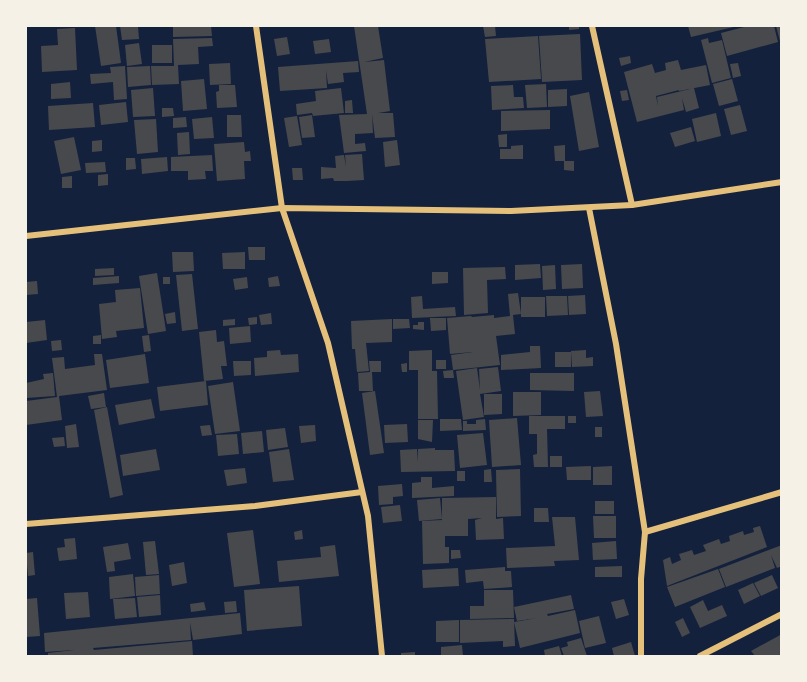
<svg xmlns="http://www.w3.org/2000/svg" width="807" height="682" font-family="'Source Sans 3',sans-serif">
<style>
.building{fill:#48494c}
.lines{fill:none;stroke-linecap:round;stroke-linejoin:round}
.minor{stroke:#e5c07b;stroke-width:6}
</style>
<rect width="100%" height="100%" fill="#14213d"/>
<g class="building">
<polygon points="95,26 116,26 121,63 101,66"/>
<polygon points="120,26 138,26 139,39 122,40"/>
<polygon points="173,26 211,26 212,36 173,37"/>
<polygon points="354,26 378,26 383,58 364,62 384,60 390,111 378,113 393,113 395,137 375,138 372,114 373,133 355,134 355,144 365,143 366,151 344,153 339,115 367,114"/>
<polygon points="483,26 495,26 496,36 485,37"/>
<polygon points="569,26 579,26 579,29 569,30"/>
<polygon points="688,26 738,26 691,37"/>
<polygon points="748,26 774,26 778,42 727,56 721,33"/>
<polygon points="776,26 782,26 782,45 781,45"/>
<polygon points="75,28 77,70 42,72 41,46 58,45 57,29"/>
<polygon points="580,34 582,80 542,82 539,36"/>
<polygon points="538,36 541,79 489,82 485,39"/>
<polygon points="287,37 290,54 277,56 274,39"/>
<polygon points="212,38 213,46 198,47 199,64 178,65 179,84 152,85 151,66 174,66 173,39"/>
<polygon points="708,38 709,43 722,40 731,78 712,83 701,40"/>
<polygon points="329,39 331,52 315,54 313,41"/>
<polygon points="139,43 142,64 127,66 125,45"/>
<rect x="152" y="45" width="20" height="18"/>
<polygon points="630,56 631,63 621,66 619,58"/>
<polygon points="678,60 681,70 706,65 710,85 679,91 674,71 679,90 656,96 658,106 657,97 694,88 699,108 686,112 682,98 684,110 637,122 624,72 652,64 655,73 666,70 665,63"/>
<polygon points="358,61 359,72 343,73 344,82 328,84 326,70 327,88 280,91 278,67"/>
<polygon points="230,63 231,84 210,85 209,64"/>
<polygon points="738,63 741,76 733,78 730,64"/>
<polygon points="125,66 127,99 114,100 113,82 91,84 90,74 111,73 110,67"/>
<polygon points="150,66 151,85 128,87 127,67"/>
<polygon points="204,79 207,109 183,111 181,81"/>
<polygon points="732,79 738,101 719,106 713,84"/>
<polygon points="70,82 71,98 51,99 51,84"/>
<polygon points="546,84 547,107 527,108 525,85"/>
<polygon points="219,85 235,85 237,107 217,108 216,92 219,91"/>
<polygon points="513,85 514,97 523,97 524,108 492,110 491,86"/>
<polygon points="153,88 155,116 133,117 131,90"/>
<polygon points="341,88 344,113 313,116 312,113 297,115 296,104 316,101 315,91"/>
<polygon points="567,89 567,106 548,107 548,90"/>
<polygon points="627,90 629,100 622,101 620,91"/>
<polygon points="589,92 599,147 579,151 570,96"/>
<polygon points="352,100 353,113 345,113 345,101"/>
<polygon points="126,102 128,122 101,125 99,105"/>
<polygon points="93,103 95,127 49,130 48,106"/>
<polygon points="740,105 747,131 731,135 724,109"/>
<polygon points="162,108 173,108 174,116 162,117"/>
<polygon points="550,110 550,129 501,131 501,111"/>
<polygon points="716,113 721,136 697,142 692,119"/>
<polygon points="227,115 241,115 242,137 227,137"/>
<polygon points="312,115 315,137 302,138 299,117"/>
<polygon points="297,116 302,145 289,147 284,118"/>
<polygon points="186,117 187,127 173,128 173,118"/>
<polygon points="212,117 214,138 194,139 192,119"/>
<polygon points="156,119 158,152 137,154 134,120"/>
<polygon points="691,127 695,141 675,147 670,133"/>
<polygon points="189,132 190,154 178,155 177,133"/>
<polygon points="507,134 507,147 499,147 498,135"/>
<polygon points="74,137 81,170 61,174 54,141"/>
<polygon points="102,140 102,151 92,152 92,141"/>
<polygon points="397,140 400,165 385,167 383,142"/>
<polygon points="244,142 245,152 250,151 251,161 244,161 245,179 217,181 214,144"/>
<polygon points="523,145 523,159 500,159 500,149 511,149 511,146"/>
<polygon points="565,145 565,161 555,161 554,146"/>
<polygon points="362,154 364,180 347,181 334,181 333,178 321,179 321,167 336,168 335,156 344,155 346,167 345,155"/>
<polygon points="212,155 213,171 205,171 206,179 188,180 188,171 171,171 171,157"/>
<polygon points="167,157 168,171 142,174 141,159"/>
<polygon points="126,158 135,158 136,169 126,170"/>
<polygon points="564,161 574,161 574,171 564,170"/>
<polygon points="105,162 106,172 86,173 85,163"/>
<polygon points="292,168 302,168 303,180 293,180"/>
<polygon points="108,174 108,185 98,186 98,175"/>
<polygon points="72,176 72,188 62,188 62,177"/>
<polygon points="248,247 265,247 265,260 249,260"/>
<polygon points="172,252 193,252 194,271 173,272"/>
<polygon points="245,252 245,269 223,269 222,253"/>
<polygon points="540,264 541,278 515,280 515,265"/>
<polygon points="582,264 583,288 562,289 561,265"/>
<polygon points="555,265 556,289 543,290 542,266"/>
<polygon points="505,267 506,279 487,280 488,313 464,315 463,268"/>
<polygon points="114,268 114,275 95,276 95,269"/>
<polygon points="432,272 448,272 448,283 432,284"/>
<polygon points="157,273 166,331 148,334 139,276"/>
<polygon points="192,274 198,329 182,331 176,275"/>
<polygon points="119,276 119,283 93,285 93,278"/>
<polygon points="278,276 280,286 269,287 268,278"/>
<rect x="163" y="277" width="7" height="7"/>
<polygon points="247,277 248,288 235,290 233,279"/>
<polygon points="37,281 38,294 26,295 26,282"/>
<polygon points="140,288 144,328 116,331 117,337 102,339 99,304 116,302 115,290"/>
<polygon points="518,293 521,314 513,315 515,334 496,336 500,365 453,370 451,355 473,352 450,354 447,318 471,316 472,317 494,315 494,318 510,316 508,294"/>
<polygon points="585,295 586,314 569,315 568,296"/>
<polygon points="422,296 423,309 455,307 456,316 412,318 411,297"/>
<polygon points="546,296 567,296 568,315 547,316"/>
<rect x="521" y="297" width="24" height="20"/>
<polygon points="175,312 176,323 167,324 165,314"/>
<polygon points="271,313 272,324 261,325 259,315"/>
<polygon points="257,317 257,324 249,325 248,318"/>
<polygon points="430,318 446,318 446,330 431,331"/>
<polygon points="235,319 235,325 223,326 223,320"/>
<polygon points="392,319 392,342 366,343 369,371 357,372 355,349 352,349 351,321"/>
<polygon points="393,319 409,319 410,328 393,329"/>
<polygon points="45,320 47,340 26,343 26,322"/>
<polygon points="418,322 424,322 424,330 413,329 413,325 418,325"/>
<polygon points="250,326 251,342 230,344 229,328"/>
<polygon points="216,330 217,342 224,341 227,366 221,366 223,379 204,381 199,332"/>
<polygon points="101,335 101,344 93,344 93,336"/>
<polygon points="149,335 151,351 144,352 142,336"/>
<polygon points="61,340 62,350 52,351 51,341"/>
<polygon points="530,346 540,346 541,368 501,370 501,355 530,352"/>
<polygon points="280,350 281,355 298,354 299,372 255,376 254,358 267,357 267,351"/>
<polygon points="432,350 432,371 437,371 438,419 418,419 418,370 409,370 409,351"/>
<polygon points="586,350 586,358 593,357 593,366 572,367 571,351"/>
<rect x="555" y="352" width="16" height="15"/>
<polygon points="94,354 102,354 107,390 59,396 62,420 26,425 26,401 57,397 52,358 64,357 65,369 95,365"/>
<polygon points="145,354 149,383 110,388 106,360"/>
<rect x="436" y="360" width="10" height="9"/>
<polygon points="233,361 251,361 251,375 234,376"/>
<polygon points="369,361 381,361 381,372 372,372 373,391 359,391 358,373 370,372"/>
<polygon points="407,363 407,372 402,372 401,364"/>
<polygon points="498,367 501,391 480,394 484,417 463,420 456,371 477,368 480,390 479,369"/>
<polygon points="453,370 454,378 444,378 443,371"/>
<polygon points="53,373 55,396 26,398 26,383 44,379 43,374"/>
<polygon points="530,373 574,373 574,391 530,390"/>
<polygon points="206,381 208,405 160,411 157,387"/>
<polygon points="233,382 240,431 215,434 208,386"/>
<polygon points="375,391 384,453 370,455 362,393"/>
<polygon points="600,391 603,416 586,417 584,392"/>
<polygon points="513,392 541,392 541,415 513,416"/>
<polygon points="104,393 106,407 91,409 88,396"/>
<polygon points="484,394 502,394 502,414 484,415"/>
<polygon points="151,399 155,418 119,425 115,405"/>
<polygon points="107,407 123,495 110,498 94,410"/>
<polygon points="529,416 565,416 565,429 547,429 548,467 534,467 533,455 537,454 537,434 529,434"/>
<rect x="568" y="416" width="8" height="7"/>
<polygon points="517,418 521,465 492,467 489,420"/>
<polygon points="440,419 461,419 462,430 440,431"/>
<polygon points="485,419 486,430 463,431 463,421 467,421 467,424 476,424 476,420"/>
<polygon points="418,420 433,420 432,442 418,439"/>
<polygon points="76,424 79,447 67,448 65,426"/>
<polygon points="407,424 408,442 385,443 384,425"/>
<polygon points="210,425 212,435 202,436 200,426"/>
<polygon points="315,425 316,441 301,443 299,426"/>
<rect x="595" y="427" width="7" height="10"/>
<polygon points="285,428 288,447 268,450 266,430"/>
<polygon points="262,431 264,452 243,454 241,433"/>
<polygon points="483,433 487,465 460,468 457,435"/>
<polygon points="237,434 239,454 218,456 216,435"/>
<polygon points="64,437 65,446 54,447 52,438"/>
<polygon points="435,448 435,450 454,450 455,471 401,472 400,450 417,449 418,462 418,449"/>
<polygon points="156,449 160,470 123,476 120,455"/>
<polygon points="289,449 294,480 273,482 269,452"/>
<rect x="550" y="456" width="12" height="11"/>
<polygon points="591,466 591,480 567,480 566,467"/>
<polygon points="612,466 612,485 593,485 593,467"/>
<polygon points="245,468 247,483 227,486 224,470"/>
<polygon points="491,469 492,482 484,482 484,470"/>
<polygon points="520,469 521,516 497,517 496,470"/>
<rect x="457" y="471" width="8" height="10"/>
<polygon points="421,477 432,477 432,488 454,486 454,496 412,498 412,483 421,482"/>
<polygon points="402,484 403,496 393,497 393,504 379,505 378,486"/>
<polygon points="496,497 496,519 503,518 504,539 476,540 475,520 482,518 468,519 468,536 445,536 445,547 449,547 449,563 423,564 422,521 442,520 442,498"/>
<polygon points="440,498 442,519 419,521 417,500"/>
<rect x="595" y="501" width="19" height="13"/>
<polygon points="400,505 402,521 383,523 381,507"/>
<polygon points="534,508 548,508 549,522 534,522"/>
<polygon points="593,516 616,516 616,538 594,538"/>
<polygon points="552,517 575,517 579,560 554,561 555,566 507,568 506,548 555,546"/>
<polygon points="760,526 767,547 667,586 663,560 670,557 672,564 681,560 679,554 692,550 694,555 706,551 703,545 719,539 721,544 730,541 729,536 743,531 744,535 754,532 753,528"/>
<polygon points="253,530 260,584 234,587 227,533"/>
<polygon points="302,530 303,539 295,540 294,532"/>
<polygon points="75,538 77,559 59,561 57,548 65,547 64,539"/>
<polygon points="155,541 159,574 146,575 143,542"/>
<polygon points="616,541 617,559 593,560 592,543"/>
<polygon points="128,543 131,559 114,562 115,571 107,572 103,547"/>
<polygon points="335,545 339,576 279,582 277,561 321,557 320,547"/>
<polygon points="782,545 782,566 777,568 771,555 775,568 726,587 719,569"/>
<polygon points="451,550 460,550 461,558 451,559"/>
<polygon points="33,552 35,575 28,576 26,553"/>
<polygon points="184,562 187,583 172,586 169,565"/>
<polygon points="622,566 622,577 595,577 595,567"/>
<polygon points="505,567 505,571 511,571 512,587 484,589 483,581 466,583 465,570"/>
<polygon points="458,568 459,586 423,588 422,570"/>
<polygon points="718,569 725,587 675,607 667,587"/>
<polygon points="133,574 135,596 110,599 109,577"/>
<polygon points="159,575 160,594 136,596 135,577"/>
<polygon points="772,575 778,588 761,596 754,583"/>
<polygon points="753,583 760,596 744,604 738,590"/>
<polygon points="299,586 302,626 247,631 244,590"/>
<polygon points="484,590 513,590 514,618 470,619 470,606 484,606"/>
<polygon points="88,592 90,617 66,619 64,593"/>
<polygon points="160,595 161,615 139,617 137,597"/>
<polygon points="571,595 574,609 547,614 548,616 575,610 580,633 520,648 514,622 537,618 517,621 514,607"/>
<polygon points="37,598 40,636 26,637 26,599"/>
<polygon points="135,598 137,617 115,619 113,599"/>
<polygon points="624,599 629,615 616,619 611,602"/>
<polygon points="703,600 708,611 722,605 727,616 700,628 690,607"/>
<polygon points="236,601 237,612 225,613 224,602"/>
<polygon points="204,602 206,610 191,612 190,604"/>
<polygon points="240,613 242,634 193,640 190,622 191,640 93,648 94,650 192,641 193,656 48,656 48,653 74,650 45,652 44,633"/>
<polygon points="599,616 606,643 585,648 579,621"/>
<polygon points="683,618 690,633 682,637 675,622"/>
<polygon points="514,619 515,646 503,647 503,641 460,643 460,620"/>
<polygon points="459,620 459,642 436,642 436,621"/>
<polygon points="782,634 782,656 755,656 751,651"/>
<polygon points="581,638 587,656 564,656 561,648 568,646 567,642"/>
<polygon points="631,642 635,656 614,656 612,648"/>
<polygon points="462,645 463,656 441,656 441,647"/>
<polygon points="559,646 562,656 545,656 544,650"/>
<polygon points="415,652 415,656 401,656 401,653"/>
</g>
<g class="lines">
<g class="minor">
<polyline points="256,26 282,208 328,343 368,516 382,656"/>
<polyline points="592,26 632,205"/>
<polyline points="589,208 616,344 645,532 641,579 641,656"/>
<polyline points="26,236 282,208 511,211 632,205 782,182"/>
<polyline points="26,524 255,506 362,492"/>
<polyline points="645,532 782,492"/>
<polyline points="700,656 782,614"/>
</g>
</g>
<rect width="807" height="682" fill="none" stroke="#f6f1e7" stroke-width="54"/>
</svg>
